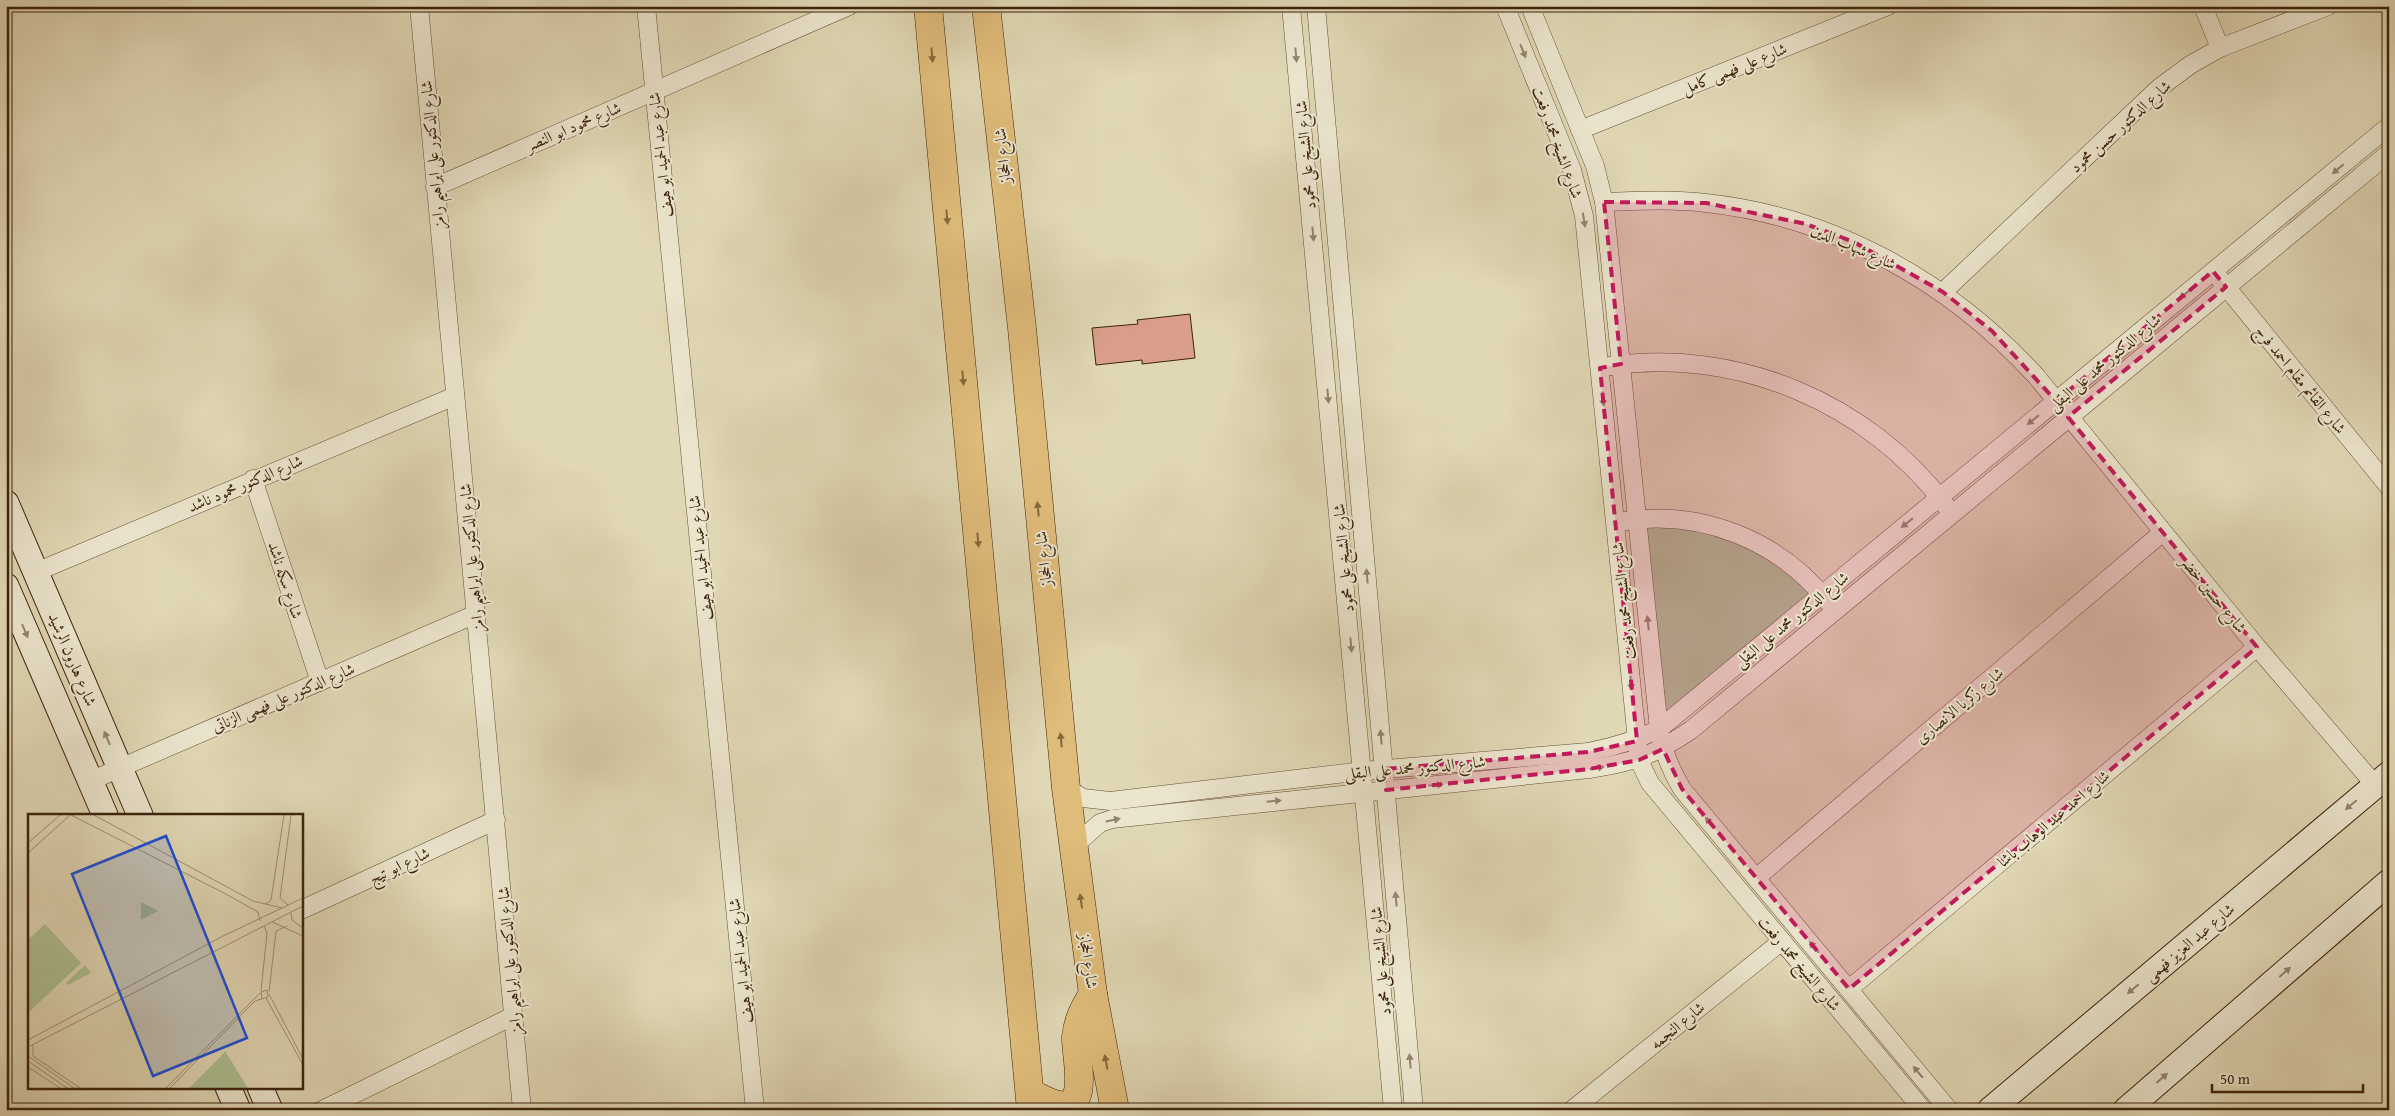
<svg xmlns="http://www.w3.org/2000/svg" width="2395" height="1116" font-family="'Gentium Book Plus',Amiri,serif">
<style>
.green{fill:#adbf91;stroke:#75714e}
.building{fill:#da9f8b;stroke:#3d230b}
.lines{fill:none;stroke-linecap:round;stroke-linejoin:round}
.street-casing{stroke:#665035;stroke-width:19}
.secondary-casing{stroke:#3d230b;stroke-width:27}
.primary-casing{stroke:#3d230b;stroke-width:29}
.street{stroke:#ebe5ce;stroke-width:18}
.secondary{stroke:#ebe5ce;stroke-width:25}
.primary{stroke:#e0bc7a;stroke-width:28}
.oneway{fill:#94846c}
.oneway2{fill:#86683d}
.marked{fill:#c2185b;fill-opacity:0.2;stroke:#c2185b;stroke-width:4;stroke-dasharray:10 6;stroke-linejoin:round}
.labels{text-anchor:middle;stroke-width:4;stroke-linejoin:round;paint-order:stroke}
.street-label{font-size:16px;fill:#3d230b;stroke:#ebe5ce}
.inset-road{fill:none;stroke:#9f8f70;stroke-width:1}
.view{fill:#1d4ed8;fill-opacity:0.15;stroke:#1d4ed8;stroke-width:2.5}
.inset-edge{fill:none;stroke:#3d230b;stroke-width:2.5}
</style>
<rect width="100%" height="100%" fill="#e0d7b4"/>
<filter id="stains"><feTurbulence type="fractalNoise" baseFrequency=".004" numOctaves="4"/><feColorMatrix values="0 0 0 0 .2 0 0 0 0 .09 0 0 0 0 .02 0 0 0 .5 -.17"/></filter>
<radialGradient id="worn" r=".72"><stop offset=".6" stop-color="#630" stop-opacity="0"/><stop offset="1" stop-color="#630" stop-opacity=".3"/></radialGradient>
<polygon class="green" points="1637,519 1725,529 1822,594 1659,729"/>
<polygon class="building" points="1190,314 1195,358 1142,364 1142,360 1096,365 1092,328 1138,324 1137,320"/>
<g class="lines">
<g class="street-casing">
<g id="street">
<polyline points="419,6 522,1110"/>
<polyline points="646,6 755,1110"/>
<polyline points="1291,6 1393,1110"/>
<polyline points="1316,6 1414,1110"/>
<polyline points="1505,6 1572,170 1584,216 1639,760 1650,783 1923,1110"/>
<path d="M1530 6 1595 166 1604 202 1659 729C1663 751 1670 769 1682 789L1949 1110"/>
<polyline points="2203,6 2220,48"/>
<polyline points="1580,130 1888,6"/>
<polyline points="435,187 849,6"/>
<path d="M1604 202C1638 201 1672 199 1706 203 1835 217 1950 282 2036 376L2257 647 2375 785"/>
<polyline points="2219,278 2389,487"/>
<polyline points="1943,292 2159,88 2190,65 2220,48 2328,6"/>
<path d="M1610 366C1737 347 1869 403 1946 506"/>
<polyline points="253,479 320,682"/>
<path d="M1625 521C1702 509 1780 541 1828 602"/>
<polyline points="36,572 455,396"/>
<polyline points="90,781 476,614"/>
<path d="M1066 788 1083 798 1110 801 1363 771 1588 752C1614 747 1635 741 1659 729L2389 126"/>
<path d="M1073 847 1100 823 1112 819 1589 769C1635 762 1652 756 1691 730L2389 153"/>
<polyline points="1756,878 2163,532"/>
<polyline points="301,910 496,820"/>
<polyline points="1849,989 2257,647"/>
<polyline points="322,1110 513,1016"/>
<polyline points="1572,1110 1782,941"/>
</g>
</g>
<g class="secondary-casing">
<g id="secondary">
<polyline points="6,503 140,815"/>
<polyline points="6,586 105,815"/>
<polyline points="228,1087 238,1110"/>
<polyline points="260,1087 270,1110"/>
<polyline points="1990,1110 2389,774"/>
<polyline points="2126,1110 2389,882"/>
</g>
</g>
<g class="primary-casing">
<g id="primary">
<polyline points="928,6 1031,1110"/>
<polyline points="986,6 1022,328 1066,788 1093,994 1115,1110"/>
<path d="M1030 1093C1039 1097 1050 1104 1059 1105 1091 1111 1075 1053 1076 1037 1078 1020 1084 1008 1093 994"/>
</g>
</g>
<use href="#street" class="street"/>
<use href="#secondary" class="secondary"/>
<use href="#primary" class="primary"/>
</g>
<defs><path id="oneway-solid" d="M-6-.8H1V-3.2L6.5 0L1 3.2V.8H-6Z" transform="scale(1.25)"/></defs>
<g class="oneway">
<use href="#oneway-solid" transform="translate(1523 51) rotate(68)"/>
<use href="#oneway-solid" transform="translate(1296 55) rotate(85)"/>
<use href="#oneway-solid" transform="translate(2338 169) rotate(140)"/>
<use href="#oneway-solid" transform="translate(1584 220) rotate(81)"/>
<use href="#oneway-solid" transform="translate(1313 234) rotate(85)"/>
<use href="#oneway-solid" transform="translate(2185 294) rotate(140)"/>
<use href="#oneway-solid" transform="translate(1328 396) rotate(85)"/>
<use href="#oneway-solid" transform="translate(1603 399) rotate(84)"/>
<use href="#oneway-solid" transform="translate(2033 420) rotate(141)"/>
<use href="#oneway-solid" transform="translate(1907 523) rotate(141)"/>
<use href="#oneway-solid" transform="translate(1367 576) rotate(-95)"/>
<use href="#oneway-solid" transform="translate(1648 623) rotate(-96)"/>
<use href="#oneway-solid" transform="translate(25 631) rotate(67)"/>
<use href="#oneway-solid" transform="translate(1351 645) rotate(85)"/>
<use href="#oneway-solid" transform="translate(1631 683) rotate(84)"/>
<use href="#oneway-solid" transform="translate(1381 737) rotate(-95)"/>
<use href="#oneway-solid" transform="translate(107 738) rotate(-113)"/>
<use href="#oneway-solid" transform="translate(1597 768) rotate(-9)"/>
<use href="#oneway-solid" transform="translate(1436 785) rotate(-6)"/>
<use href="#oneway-solid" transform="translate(1274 801) rotate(-6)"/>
<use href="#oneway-solid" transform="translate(2351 805) rotate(140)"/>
<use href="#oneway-solid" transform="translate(1113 820) rotate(-12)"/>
<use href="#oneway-solid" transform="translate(1710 823) rotate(-130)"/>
<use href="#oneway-solid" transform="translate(1396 899) rotate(-95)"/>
<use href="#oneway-solid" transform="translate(1814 947) rotate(-130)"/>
<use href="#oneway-solid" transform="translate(2285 972) rotate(-41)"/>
<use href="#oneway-solid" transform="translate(2133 989) rotate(140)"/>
<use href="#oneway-solid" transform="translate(1410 1061) rotate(-95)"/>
<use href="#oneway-solid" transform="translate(1918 1072) rotate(-130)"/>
<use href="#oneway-solid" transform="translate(2162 1078) rotate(-41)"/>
</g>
<g class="oneway2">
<use href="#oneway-solid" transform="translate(932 55) rotate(85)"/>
<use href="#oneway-solid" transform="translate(947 217) rotate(85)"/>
<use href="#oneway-solid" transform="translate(963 378) rotate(85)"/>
<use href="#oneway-solid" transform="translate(1038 509) rotate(-96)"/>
<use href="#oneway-solid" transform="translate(978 540) rotate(85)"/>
<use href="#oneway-solid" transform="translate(1061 740) rotate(-96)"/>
<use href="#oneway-solid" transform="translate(1081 901) rotate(-98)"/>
<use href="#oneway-solid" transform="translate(1106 1062) rotate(-101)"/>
</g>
<path class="marked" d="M1604 202 1706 203 1806 224 1854 242 1943 292 1992 331 2056 401 2213 271 2226 287 2068 417 2257 647 1849 989 1682 789 1663 749 1639 760 1589 769 1386 790 1384 769 1588 752 1637 741 1600 368 1621 364Z"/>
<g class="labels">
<g class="street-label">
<text transform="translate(1734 68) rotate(-22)" y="6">شارع على فهمى كامل</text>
<text transform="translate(573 126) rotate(-23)" y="6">شارع محمود ابو النصر</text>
<text transform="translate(2120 126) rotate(-42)" y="6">شارع الدكتور حسن محمود</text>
<text transform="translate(1558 142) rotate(70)" y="6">شارع الشيخ محمد رفعت</text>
<text transform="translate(432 155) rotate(-95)" y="6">شارع الدكتور على ابراهيم رامز</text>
<text transform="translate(660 155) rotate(-96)" y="6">شارع عبد الحميد ابو هيف</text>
<text transform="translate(1305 155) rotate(-95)" y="6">شارع الشيخ على محمود</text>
<text transform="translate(1002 156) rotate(-96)" y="6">شارع الحجاز</text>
<text transform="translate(1854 246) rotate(24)" y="6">شارع شهاب الدين</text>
<text transform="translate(2104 362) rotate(-40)" y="6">شارع الدكتور محمد على البقلى</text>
<text transform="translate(2301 379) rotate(51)" y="6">شارع القائم مقام احمد فرج</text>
<text transform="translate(245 483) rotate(-23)" y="6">شارع الدكتور محمود ناشد</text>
<text transform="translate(471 558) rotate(-95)" y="6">شارع الدكتور على ابراهيم رامز</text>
<text transform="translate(700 558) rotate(-96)" y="6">شارع عبد الحميد ابو هيف</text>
<text transform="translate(1343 558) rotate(-95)" y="6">شارع الشيخ على محمود</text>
<text transform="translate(1043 559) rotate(-96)" y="6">شارع الحجاز</text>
<text transform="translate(286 580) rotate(72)" y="6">شارع سكه ناشد</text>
<text transform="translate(2214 594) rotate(51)" y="6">شارع حسين خضر</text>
<text transform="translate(1623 601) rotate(-96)" y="6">شارع الشيخ محمد رفعت</text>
<text transform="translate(1791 619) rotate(-39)" y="6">شارع الدكتور محمد على البقلى</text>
<text transform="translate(73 659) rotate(67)" y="6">شارع هارون الرشيد</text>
<text transform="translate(283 697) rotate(-23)" y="6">شارع الدكتور على فهمى الزناتى</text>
<text transform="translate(1959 705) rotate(-40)" y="6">شارع زكريا الانصارى</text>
<text transform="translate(1415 767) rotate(-5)" y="6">شارع الدكتور محمد على البقلى</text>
<text transform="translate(2053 818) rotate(-40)" y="6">شارع احمد عبد الوهاب باشا</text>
<text transform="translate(399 865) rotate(-25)" y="6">شارع ابو تيج</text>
<text transform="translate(2189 942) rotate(-40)" y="6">شارع عبد العزيز فهمى</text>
<text transform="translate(509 961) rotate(-95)" y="6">شارع الدكتور على ابراهيم رامز</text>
<text transform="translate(740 961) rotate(-96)" y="6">شارع عبد الحميد ابو هيف</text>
<text transform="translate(1089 961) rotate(82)" y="6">شارع الحجاز</text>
<text transform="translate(1380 961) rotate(-95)" y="6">شارع الشيخ على محمود</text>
<text transform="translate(1800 963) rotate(50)" y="6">شارع الشيخ محمد رفعت</text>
<text transform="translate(1677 1025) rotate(-39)" y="6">شارع النجمه</text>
</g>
</g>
<g transform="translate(28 814)">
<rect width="275" height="275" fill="#e0d7b4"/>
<path d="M113 88 130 97 113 106ZM17 110 53 149 1 198 0 126ZM57 151 63 159 40 171 38 169ZM197 237 220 274H161L193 242Z" fill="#adbf91"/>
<path class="inset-road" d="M43 1 196 79 230 98 232 107M66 1 225 87 254 94M0 29 32 1M0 39 42 1M238 90 243 86 256 1M260 91 252 84 263 1M263 99 264 106 275 114M244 108 275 122M233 177 239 119 236 112M241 178 248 117 259 112M241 180 275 245M238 184 275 251M0 226 195 122 275 84M5 230V242L52 274M0 233 275 92M0 242 46 274M0 247 39 274M0 253 32 274M138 274 232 179M142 274 227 187 240 183 239 176 233 178 234 184"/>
<path class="view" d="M138 22 219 224 125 262 44 60Z"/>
<rect width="275" height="275" class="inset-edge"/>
</g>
<rect width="2395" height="1116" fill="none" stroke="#e0d7b4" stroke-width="25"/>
<rect x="8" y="8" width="2380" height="1101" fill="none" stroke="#3d230b" stroke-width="2.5"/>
<rect x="12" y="12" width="2370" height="1091" fill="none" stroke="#3d230b"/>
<path d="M2212 1084v8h151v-8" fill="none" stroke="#3d230b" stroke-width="2.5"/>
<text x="2220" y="1084" font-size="15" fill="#3d230b" stroke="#ebe5ce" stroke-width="4" paint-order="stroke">50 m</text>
<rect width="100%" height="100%" filter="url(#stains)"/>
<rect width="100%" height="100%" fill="url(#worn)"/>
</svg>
